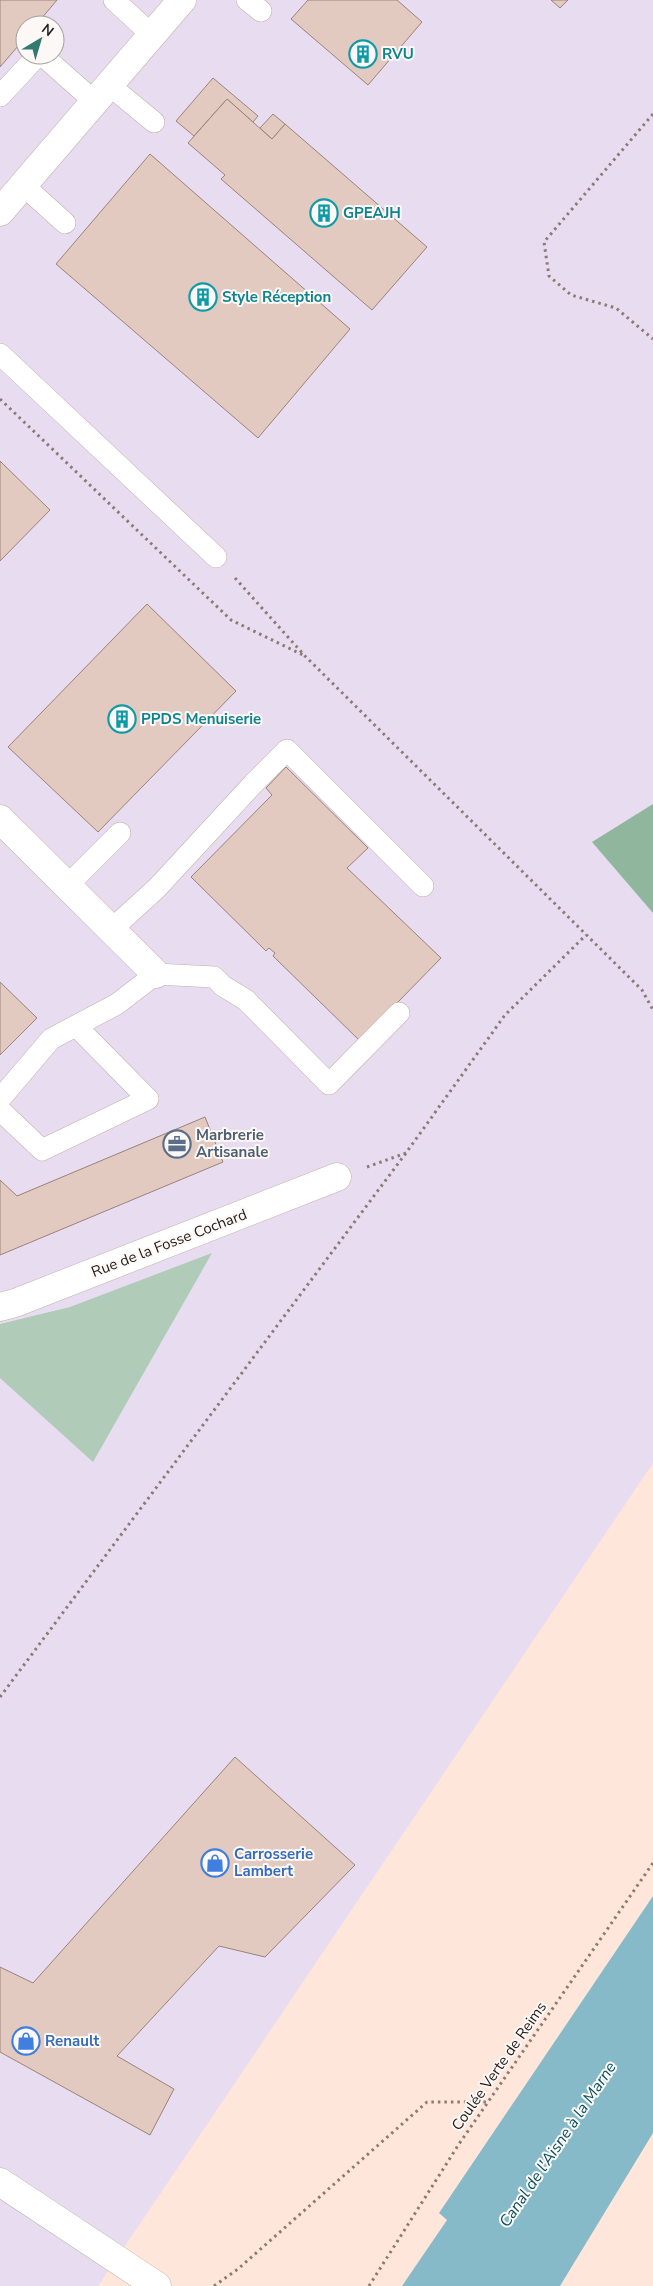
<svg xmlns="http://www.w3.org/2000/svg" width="653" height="2286" font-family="'Nunito Sans',sans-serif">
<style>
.commercial{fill:#e8dcf0;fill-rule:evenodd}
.green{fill:#b0cbb8}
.forest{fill:#90b79d}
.water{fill:#87bac8}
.building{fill:#e2cac0;stroke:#99837a}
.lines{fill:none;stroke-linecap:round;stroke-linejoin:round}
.service-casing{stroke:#c6b0a6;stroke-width:22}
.minor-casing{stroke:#c6b0a6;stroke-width:29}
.path{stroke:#8b7b74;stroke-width:3;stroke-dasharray:2.5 4;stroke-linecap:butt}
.service{stroke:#fff;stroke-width:21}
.minor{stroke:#fff;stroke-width:28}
.labels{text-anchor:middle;stroke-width:4;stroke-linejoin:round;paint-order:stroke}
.culture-label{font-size:15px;font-weight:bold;fill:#0d838f;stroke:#fcf8f5;text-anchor:start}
.service-label{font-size:15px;font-weight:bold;fill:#4e5e75;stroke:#fcf8f5;text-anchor:start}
.street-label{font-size:15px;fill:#231b17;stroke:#fcf8f5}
.shop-label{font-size:15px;font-weight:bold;fill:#366cbe;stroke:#fcf8f5;text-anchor:start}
.water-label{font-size:16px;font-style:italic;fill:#075161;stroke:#fcf8f5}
</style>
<rect width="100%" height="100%" fill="#fee6db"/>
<path class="commercial" d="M0 0H653V1463L98 2286H0ZM25 25H55V55H25Z"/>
<polygon class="green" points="212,1253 93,1462 0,1378 0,1324 70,1307"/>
<polygon class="forest" points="653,804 653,913 592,842"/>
<polygon class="water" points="653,1896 653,2133 560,2286 402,2286 447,2220 439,2213"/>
<g class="building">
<polygon points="0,0 57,0 36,25 25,25 25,38 0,67"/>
<polygon points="308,0 397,0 422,22 368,85 291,19"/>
<polygon points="551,0 568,0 560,8"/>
<polygon points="213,78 258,116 253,122 227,99 194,136 176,121"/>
<polygon points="227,99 272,139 285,124 427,247 372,310 221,179 225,175 188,143"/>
<polygon points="273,114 285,124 272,139 260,128"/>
<polygon points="150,154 350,329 258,438 56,264"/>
<polygon points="0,461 50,510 0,561"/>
<polygon points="147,604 236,691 98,832 8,747"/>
<polygon points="286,767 368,848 347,868 441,958 360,1041 273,956 275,953 269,948 266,951 191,877 272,795 266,788"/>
<polygon points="0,982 37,1018 0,1055"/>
<polygon points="205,1117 223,1162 0,1255 0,1180 17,1196"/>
<polygon points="235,1757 355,1865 265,1957 219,1946 117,2056 174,2089 150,2135 0,2052 0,1967 33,1983"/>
</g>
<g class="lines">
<g class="service-casing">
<g id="service">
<polyline points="114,0 152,35"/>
<polyline points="247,0 261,11"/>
<polyline points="42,55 95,102"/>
<polyline points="109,85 154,122"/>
<polyline points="0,96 38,55"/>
<polyline points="23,185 65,223"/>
<polyline points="0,354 216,557"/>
<polyline points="68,885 120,833"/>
<polyline points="112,929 157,888 253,784 287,750 423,886"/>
<polyline points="0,1099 51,1039 117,1004 156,974 214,977 223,986 246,1000 329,1084 399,1013"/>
<polyline points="0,1110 42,1150 148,1099 76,1026"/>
</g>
</g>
<g class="minor-casing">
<g id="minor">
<polyline points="0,212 182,0"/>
<polyline points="0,819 156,974"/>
<polyline points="0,1307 15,1303 337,1177"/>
<polyline points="0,2182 157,2286"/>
</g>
</g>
<g class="path">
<polyline points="653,114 544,242 549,276 571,295 616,308 653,339"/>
<polyline points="0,399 231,620 303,655"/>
<polyline points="235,578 305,656 642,990 653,1010"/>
<polyline points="367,1167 406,1153"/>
<polyline points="0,1697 406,1153 505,1015 586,935"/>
<polyline points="214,2286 238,2269 427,2102 488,2102"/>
<polyline points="369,2286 459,2144 653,1863"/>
</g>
<use href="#service" class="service"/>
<use href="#minor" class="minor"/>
</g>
<defs>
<g id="building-ring" transform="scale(1.4375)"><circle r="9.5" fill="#fcf8f5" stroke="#0f9aa8" stroke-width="1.5"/><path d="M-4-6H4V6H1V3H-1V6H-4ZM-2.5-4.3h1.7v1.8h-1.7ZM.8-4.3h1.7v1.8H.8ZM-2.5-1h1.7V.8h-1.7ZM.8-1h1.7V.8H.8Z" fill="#0f9aa8"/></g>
<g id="office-ring" transform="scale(1.4375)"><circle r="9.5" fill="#fcf8f5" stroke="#5c6f8a" stroke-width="1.5"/><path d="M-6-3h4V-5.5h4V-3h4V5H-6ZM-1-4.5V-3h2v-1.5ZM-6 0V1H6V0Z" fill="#5c6f8a"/></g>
<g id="shop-ring" transform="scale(1.4375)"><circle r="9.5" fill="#fcf8f5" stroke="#3f7fe0" stroke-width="1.5"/><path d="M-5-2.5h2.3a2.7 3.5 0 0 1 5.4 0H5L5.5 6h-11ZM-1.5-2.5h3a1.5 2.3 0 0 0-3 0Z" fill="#3f7fe0"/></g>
</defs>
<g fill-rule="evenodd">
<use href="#building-ring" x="363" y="54"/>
<use href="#building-ring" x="324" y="213"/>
<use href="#building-ring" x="203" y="297"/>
<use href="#building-ring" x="122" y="719"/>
<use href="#office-ring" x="177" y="1144"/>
<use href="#shop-ring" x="215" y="1863"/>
<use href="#shop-ring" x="26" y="2041"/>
</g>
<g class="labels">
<g class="culture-label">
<text x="382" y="59">RVU</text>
<text x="343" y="218">GPEAJH</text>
<text x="222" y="302">Style Réception</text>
<text x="141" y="724">PPDS Menuiserie</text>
</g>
<g class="service-label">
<text x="196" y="1140">Marbrerie<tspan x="196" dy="17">Artisanale</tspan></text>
</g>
<g class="street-label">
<text transform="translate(169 1243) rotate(-21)" y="5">Rue de la Fosse Cochard</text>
<text transform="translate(499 2066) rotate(-55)" y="5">Coulée Verte de Reims</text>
</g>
<g class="shop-label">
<text x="234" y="1859">Carrosserie<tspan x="234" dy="17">Lambert</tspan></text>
<text x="45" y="2046">Renault</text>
</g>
<g class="water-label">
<text transform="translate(557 2144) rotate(-56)" y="6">Canal de l'Aisne à la Marne</text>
</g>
</g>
<g transform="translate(40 40) rotate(38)"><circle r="24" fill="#fcf8f5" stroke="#a5a09c"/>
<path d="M0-4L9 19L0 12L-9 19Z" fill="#357a6f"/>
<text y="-8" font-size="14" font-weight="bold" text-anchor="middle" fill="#231b17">N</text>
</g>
</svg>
